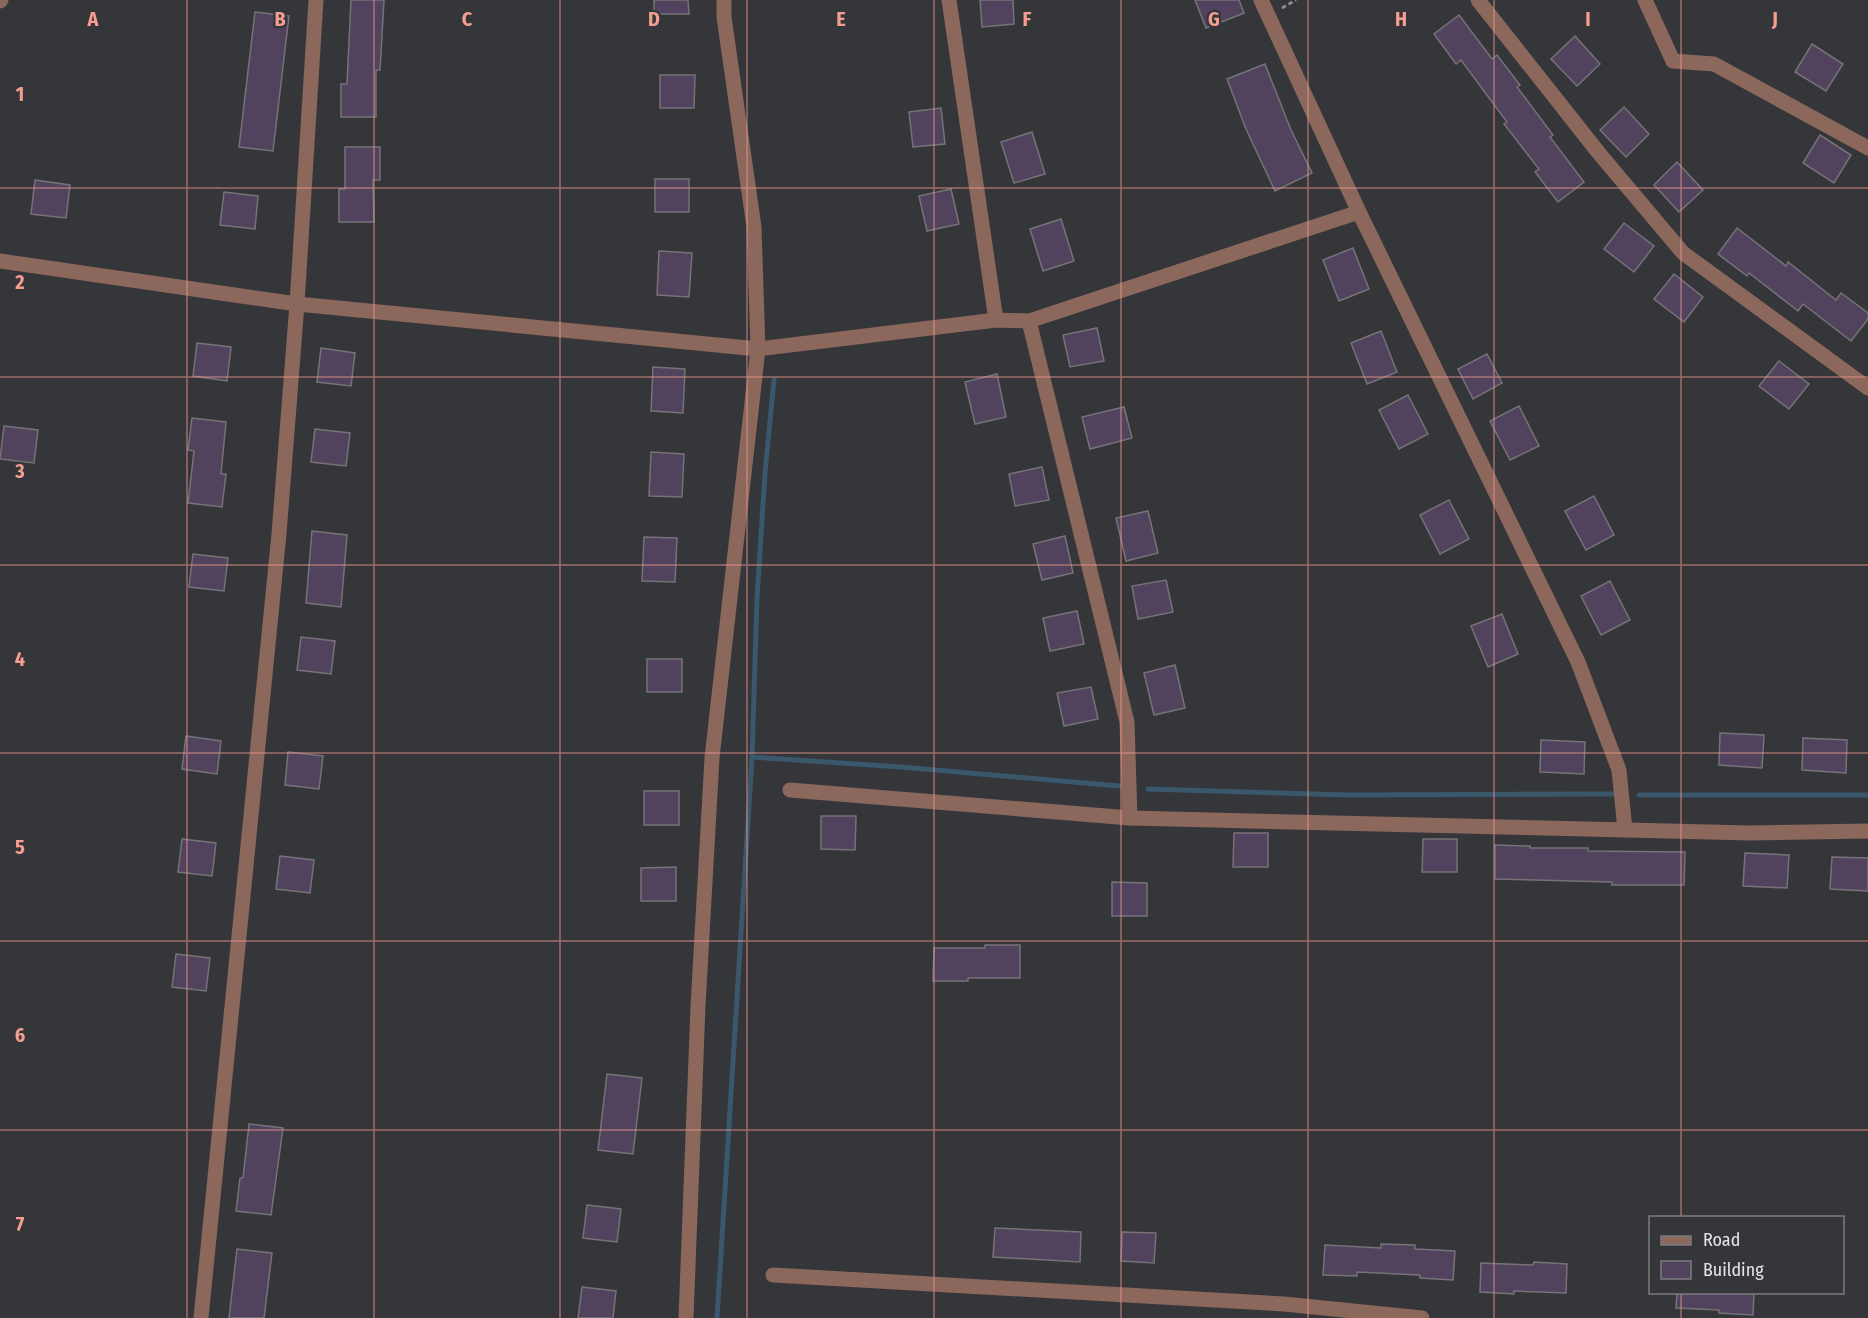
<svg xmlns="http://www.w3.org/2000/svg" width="1868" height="1318" font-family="'Fira Sans Condensed',sans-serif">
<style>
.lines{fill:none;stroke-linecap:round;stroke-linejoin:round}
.stream{stroke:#3a576c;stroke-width:5}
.building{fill:#51435e;stroke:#757377;stroke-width:1.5}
.path{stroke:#8d8e91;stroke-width:3;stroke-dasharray:4.5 3;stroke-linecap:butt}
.minor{stroke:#8b675c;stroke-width:15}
.grid{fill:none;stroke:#f59d8f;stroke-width:1.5;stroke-opacity:0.55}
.grid-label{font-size:20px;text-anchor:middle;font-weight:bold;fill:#f59d8f;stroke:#35363a;stroke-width:4.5;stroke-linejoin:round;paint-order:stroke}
</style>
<rect width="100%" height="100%" fill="#35363a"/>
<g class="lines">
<g class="stream">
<polyline points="752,757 901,767 1119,786"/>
<polyline points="1148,789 1347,795 1612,794"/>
<polyline points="1639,795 1868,795"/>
<polyline points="717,1318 752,757 757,598 765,473 774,380"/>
</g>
</g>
<g class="building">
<polygon points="351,0 384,0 380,70 376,70 376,117 341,117 341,84 347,84"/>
<polygon points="654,0 688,0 689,14 654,14"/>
<polygon points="980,0 1013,0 1014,24 982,27"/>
<polygon points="1195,0 1239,0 1244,13 1206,28"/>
<polygon points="255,12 289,16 273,151 239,147"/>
<polygon points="1459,15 1492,59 1497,55 1520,85 1517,87 1553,135 1550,137 1584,182 1558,202 1535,172 1539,169 1504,124 1507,122 1461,60 1456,64 1434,34"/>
<polygon points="1575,36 1600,64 1577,86 1551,59"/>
<polygon points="1812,44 1843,64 1826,91 1795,72"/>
<polygon points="1265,64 1291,130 1312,173 1275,191 1246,129 1227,79"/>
<polygon points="660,75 695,75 694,108 660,108"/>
<polygon points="1624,107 1649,134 1626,157 1600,130"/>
<polygon points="941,108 945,144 913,147 909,112"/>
<polygon points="1032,132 1045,174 1014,183 1001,142"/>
<polygon points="1820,135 1851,155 1834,183 1803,163"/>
<polygon points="345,147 380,147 380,180 373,180 374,222 339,222 339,189 345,189"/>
<polygon points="1677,162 1703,190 1679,212 1654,185"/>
<rect x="655" y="179" width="34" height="33"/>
<polygon points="35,180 70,185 66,218 31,214"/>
<polygon points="951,189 959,224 927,231 919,196"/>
<polygon points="224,192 258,196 255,229 220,225"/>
<polygon points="1061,219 1074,261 1043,271 1030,229"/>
<polygon points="1624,223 1654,246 1634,272 1604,249"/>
<polygon points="1737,228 1786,266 1788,262 1836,300 1841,293 1868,313 1868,319 1851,341 1803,304 1798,311 1749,273 1747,276 1718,254"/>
<polygon points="1353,248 1369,289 1339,301 1323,260"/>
<polygon points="659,251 692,253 689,297 657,295"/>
<polygon points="1674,274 1703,297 1684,322 1654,299"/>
<polygon points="1097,328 1104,361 1070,367 1063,335"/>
<polygon points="1381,331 1397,372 1367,384 1351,343"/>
<polygon points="197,343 231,347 227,381 193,376"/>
<polygon points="321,348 355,353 351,386 317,382"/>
<polygon points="1487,354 1502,383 1473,399 1458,369"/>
<polygon points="1779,361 1809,384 1789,409 1759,386"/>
<polygon points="653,367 685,369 683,413 651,411"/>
<polygon points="997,374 1006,417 975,424 965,382"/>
<polygon points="1408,395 1428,434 1399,449 1379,410"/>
<polygon points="1519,406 1539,446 1510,460 1490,421"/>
<polygon points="1124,407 1132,438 1090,449 1082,417"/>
<polygon points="192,418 226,422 221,474 226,474 222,507 188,503 194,451 188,450"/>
<polygon points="4,426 38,430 34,463 0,459"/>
<polygon points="315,429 350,433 346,466 311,462"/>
<polygon points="651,452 684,454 682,497 649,496"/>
<polygon points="1042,467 1049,500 1015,506 1009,474"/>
<polygon points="1594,496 1614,535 1586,550 1565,511"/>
<polygon points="1449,500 1469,539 1440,554 1420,515"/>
<polygon points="1148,511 1158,553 1126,561 1116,518"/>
<polygon points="312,531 347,535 341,607 306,603"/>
<polygon points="1065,536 1073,573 1042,580 1033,544"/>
<polygon points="644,537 677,538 675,582 642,581"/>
<polygon points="193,554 228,558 224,591 189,587"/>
<polygon points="1166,580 1173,612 1138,619 1132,586"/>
<polygon points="1610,581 1630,620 1601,635 1581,596"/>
<polygon points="1077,611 1084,644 1050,651 1043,618"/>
<polygon points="1502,614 1518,654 1488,667 1471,626"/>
<polygon points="301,637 335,641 331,674 297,670"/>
<rect x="647" y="659" width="35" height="33"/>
<polygon points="1175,665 1185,708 1154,715 1144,673"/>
<polygon points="1091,687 1098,719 1064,726 1057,693"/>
<polygon points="1720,733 1764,735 1762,768 1719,765"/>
<polygon points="186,736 221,741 217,774 182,769"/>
<polygon points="1803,738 1847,740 1846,773 1802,770"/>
<polygon points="1541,740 1585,742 1584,774 1540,772"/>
<polygon points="288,752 323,756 319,789 285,785"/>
<rect x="644" y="791" width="35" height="34"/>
<polygon points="821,816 856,816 855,850 821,849"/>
<polygon points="1234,833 1268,833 1268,867 1233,867"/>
<polygon points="182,839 216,843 212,876 178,872"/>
<polygon points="1423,839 1457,839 1457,872 1422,872"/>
<polygon points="1495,845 1530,846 1530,848 1588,848 1588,851 1685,852 1684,885 1612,885 1612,882 1495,879"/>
<polygon points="1745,853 1789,855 1787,888 1743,886"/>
<polygon points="280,856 314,860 310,893 276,889"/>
<polygon points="1832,857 1868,858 1868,891 1830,889"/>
<polygon points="676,867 676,901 641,901 641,868"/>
<polygon points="1112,882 1147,883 1147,916 1112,916"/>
<polygon points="985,945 1020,945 1020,978 968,978 968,981 933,981 934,948 985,948"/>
<polygon points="176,954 210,958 206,991 172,987"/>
<polygon points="607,1074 642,1078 633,1154 598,1150"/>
<polygon points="249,1124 283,1128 271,1215 236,1211 240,1178 243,1178"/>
<polygon points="587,1205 621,1209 617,1242 583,1238"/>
<polygon points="995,1228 1081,1232 1080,1262 993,1257"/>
<polygon points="1122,1232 1156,1233 1154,1263 1121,1261"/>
<polygon points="1381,1244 1415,1245 1415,1249 1455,1251 1453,1280 1420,1278 1420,1275 1357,1272 1357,1276 1323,1275 1325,1245 1381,1248"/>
<polygon points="237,1249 272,1253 264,1318 229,1318"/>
<polygon points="1534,1262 1567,1264 1566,1293 1514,1291 1514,1294 1480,1292 1481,1263 1533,1265"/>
<polygon points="582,1287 616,1291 613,1318 578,1318"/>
<polygon points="1677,1293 1754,1293 1753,1315 1719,1313 1719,1310 1676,1308"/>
</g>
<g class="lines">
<polyline class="path" points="1282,8 1296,0"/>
<g class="minor">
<polyline points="949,0 996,320"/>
<polyline points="1261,0 1359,212 1578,662 1619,770 1625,830"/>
<polyline points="1478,0 1598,152 1683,253 1868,388"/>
<polyline points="1645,0 1673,61 1714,64 1868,148"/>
<polyline points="0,1 1,0"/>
<polyline points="0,261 297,304 758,349 996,320 1029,321 1359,212"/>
<polyline points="1029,321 1127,722 1130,818"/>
<polyline points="790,790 1130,818 1750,833 1868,831"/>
<polyline points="773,1275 1284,1304 1422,1318"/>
<polyline points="201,1318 279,534 297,304 316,0"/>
<polyline points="686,1318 698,1006 712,758 758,349 754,227 724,17 724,0"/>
</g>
</g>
<path class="grid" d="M187 0V1318M374 0V1318M560 0V1318M747 0V1318M934 0V1318M1121 0V1318M1308 0V1318M1494 0V1318M1681 0V1218M0 188H1868M0 377H1868M0 565H1868M0 753H1868M0 941H1868M0 1130H1868M1681 1292V1318"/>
<g class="grid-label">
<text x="93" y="26">A</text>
<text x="280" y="26">B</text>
<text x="467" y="26">C</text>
<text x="654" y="26">D</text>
<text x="841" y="26">E</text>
<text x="1027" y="26">F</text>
<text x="1214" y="26">G</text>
<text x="1401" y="26">H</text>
<text x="1588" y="26">I</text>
<text x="1775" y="26">J</text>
<text x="20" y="101">1</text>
<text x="20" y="289">2</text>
<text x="20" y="478">3</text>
<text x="20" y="666">4</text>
<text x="20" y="854">5</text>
<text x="20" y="1042">6</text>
<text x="20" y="1231">7</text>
</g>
<rect x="1649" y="1216" width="195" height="78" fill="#35363a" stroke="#7b7c80" stroke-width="1.5"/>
<rect x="1661" y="1236" width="30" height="9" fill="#8b675c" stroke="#7b7c80" stroke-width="1.5"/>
<text x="1703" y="1246" font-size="18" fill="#e4e5e8">Road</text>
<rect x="1661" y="1261" width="30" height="18" fill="#51435e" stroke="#7b7c80" stroke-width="1.5"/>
<text x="1703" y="1276" font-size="18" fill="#e4e5e8">Building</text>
</svg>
